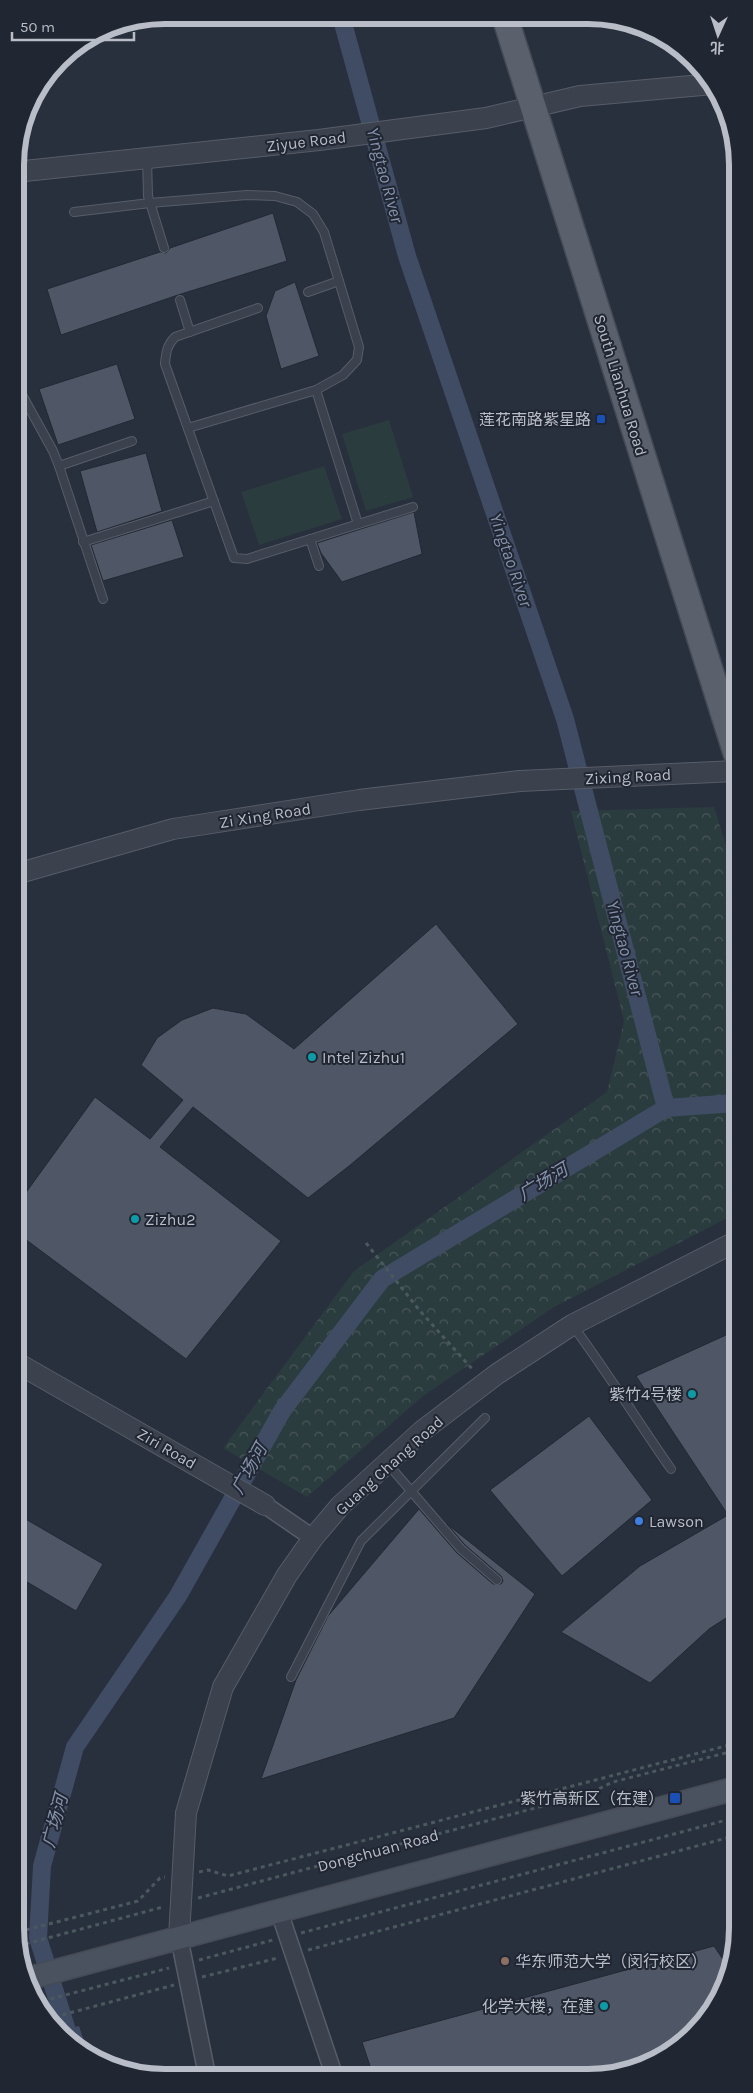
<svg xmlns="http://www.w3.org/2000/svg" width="753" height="2093" font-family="Karla,'Noto Sans SC',sans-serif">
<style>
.forest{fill:url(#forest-crowns)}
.pitch{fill:#2b3c3f}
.water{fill:#404c64}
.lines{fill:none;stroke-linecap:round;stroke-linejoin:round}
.canal{stroke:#404c64;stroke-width:18}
.building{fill:#4f5665;stroke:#232934}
.service-casing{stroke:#575d68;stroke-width:10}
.minor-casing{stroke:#575d68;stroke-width:19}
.tertiary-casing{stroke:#575d68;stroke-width:22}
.secondary-casing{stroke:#454b56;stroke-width:25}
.primary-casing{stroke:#454b56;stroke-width:28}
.path{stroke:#4a595d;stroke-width:3;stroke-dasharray:4 4;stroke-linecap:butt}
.service{stroke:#3c424d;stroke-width:8}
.minor{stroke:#3c424d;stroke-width:16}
.tertiary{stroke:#3c424d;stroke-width:20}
.secondary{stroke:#4a515f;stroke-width:22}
.primary{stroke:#5a616d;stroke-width:25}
.transit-dot{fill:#1a4fb4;stroke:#212732;stroke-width:2}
.culture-dot{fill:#0f9aa8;stroke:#212732;stroke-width:2}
.shop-dot{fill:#3f7fe0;stroke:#212732;stroke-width:2}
.education-dot{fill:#8d6e63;stroke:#212732;stroke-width:2}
.labels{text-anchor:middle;stroke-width:4;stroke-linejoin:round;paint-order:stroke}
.street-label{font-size:16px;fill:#b8bdc8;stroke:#212732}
.poi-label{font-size:16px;fill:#b8bdc8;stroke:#212732;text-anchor:end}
.water-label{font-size:18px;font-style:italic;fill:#8491ab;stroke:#212732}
.rim{fill:none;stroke:#b8bdc8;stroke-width:6}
</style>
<defs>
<pattern id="forest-crowns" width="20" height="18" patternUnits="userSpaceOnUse" patternTransform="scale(1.25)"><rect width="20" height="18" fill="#2b3c3f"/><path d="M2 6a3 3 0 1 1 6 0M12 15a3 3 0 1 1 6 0" fill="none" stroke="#485659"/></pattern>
</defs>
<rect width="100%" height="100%" fill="#282f3d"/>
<polygon class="forest" points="714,807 736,877 737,1213 554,1307 423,1396 307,1497 223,1448 354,1271 607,1092 624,1021 571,811"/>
<g class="pitch">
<polygon points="389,420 413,497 366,511 342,434"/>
<polygon points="324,466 342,519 259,545 241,492"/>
</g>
<polygon class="water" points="79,2026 89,2056 57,2032"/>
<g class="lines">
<g class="canal">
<polyline points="341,16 407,256 565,719 666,1108"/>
<polyline points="71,2043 38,1938 42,1866 75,1747 178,1596 282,1411 382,1279 666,1108 736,1103"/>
</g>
</g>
<g class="building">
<polygon points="273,213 287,261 178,295 61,335 47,289 160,252 166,253 170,248"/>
<polygon points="295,282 319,356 281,369 266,316 275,291"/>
<polygon points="117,364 135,419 58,445 39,389"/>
<polygon points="146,453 162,511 97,532 80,471"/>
<polygon points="414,512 422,554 342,582 321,553 317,543"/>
<polygon points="172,520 184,557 103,581 91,545"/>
<polygon points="436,924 518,1024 349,1166 308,1198 193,1107 160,1147 281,1241 186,1359 17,1233 17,1205 95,1097 150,1139 183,1100 141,1065 157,1038 182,1020 213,1008 246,1014 294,1049"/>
<polygon points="737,1330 737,1611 709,1629 650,1683 561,1632 640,1566 728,1515 636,1376"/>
<polygon points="589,1416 652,1500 562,1576 490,1490"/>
<polygon points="419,1509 457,1553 493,1584 501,1584 503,1581 501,1576 465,1545 447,1524 535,1594 454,1718 261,1779 296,1680 328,1616"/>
<polygon points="17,1514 103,1564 76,1611 17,1576"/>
<polygon points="714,1946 730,1970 727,1985 701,2027 663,2058 618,2075 373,2075 362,2042"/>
</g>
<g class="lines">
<g class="service-casing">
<g id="service">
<polyline points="147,158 148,196 164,248"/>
<polyline points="74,212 150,203 247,195 275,196 297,202 313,214 324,232 359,347 357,360 343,375 316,390 188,428"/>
<polyline points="308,292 339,281"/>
<polyline points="180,300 190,332"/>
<path d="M258 308 175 337C167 345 166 352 165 364L234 558 247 559 413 507"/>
<polyline points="316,390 358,524"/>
<polyline points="21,393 53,451 59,466 103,599"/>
<polyline points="59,466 132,441"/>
<polyline points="310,539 319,566"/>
<polyline points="83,542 214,501"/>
<path d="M573 1326C608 1373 638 1422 671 1469"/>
<polyline points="387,1463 461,1549 497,1580"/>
<polyline points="291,1677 361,1541 485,1418"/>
</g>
</g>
<g class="minor-casing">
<g id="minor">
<polyline points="265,1505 313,1538"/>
<polyline points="279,1911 334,2075"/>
<polyline points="179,1937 207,2075"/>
</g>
</g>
<g class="tertiary-casing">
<g id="tertiary">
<polyline points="15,172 319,140 486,118 580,96 713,84"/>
<polyline points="16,874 173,829 359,800 520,781 736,771"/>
<polyline points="17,1363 265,1505"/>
<polyline points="179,1937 186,1813 223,1687 287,1575 313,1538 340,1506 422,1431 497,1374 572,1325 737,1241"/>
</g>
</g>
<g class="secondary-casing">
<polyline id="secondary" points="26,1979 737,1788"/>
</g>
<g class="primary-casing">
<polyline id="primary" points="505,17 736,753"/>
</g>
<g class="path">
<polyline points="366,1243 420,1311 474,1371"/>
<polyline points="199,1872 208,1870 228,1876 737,1743"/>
<polyline points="198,1898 588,1794 613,1782 737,1750"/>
<polyline points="18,1932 138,1901 160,1878 165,1877"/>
<polyline points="301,1933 738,1817"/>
<polyline points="18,1946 163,1907"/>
<polyline points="308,1950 738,1835"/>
<polyline points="199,1960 273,1940"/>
<polyline points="202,1977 278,1958"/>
<polyline points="35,2003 169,1968"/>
<polyline points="47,2019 174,1985"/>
</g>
<use href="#service" class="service"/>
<use href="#minor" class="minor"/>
<use href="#tertiary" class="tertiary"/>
<use href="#secondary" class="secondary"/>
<use href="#primary" class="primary"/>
</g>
<g class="transit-dot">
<rect x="596" y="414" width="10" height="10" rx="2.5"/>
<rect x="669" y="1792" width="12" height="12" rx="2.5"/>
</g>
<g class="culture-dot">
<circle cx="312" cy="1057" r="5"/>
<circle cx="135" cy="1219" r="5"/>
<circle cx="692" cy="1394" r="5"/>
<circle cx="604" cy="2006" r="5"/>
</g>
<circle class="shop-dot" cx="639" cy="1521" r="5"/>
<circle class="education-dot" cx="505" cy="1961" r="5"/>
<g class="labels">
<g class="street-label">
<text transform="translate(306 141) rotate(-7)" y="6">Ziyue Road</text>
<text transform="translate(621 385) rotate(73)" y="6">South Lianhua Road</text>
<text transform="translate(628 776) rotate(-3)" y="6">Zixing Road</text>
<text transform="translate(265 815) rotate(-9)" y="6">Zi Xing Road</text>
<text transform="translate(167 1448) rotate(30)" y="6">Ziri Road</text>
<text transform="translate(389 1465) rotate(-42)" y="6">Guang Chang Road</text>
<text transform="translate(378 1850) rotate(-15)" y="6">Dongchuan Road</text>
</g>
<g class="poi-label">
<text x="591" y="425">莲花南路紫星路</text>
<text x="322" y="1063" text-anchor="start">Intel Zizhu1</text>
<text x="145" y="1225" text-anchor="start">Zizhu2</text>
<text x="682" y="1400">紫竹4号楼</text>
<text x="649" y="1527" text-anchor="start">Lawson</text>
<text x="664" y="1804">紫竹高新区（在建）</text>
<text x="515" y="1967" text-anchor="start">华东师范大学（闵行校区）</text>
<text x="594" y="2012">化学大楼，在建</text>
</g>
<g class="water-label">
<text transform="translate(385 175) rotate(75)" y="6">Yingtao River</text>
<text transform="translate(511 560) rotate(71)" y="6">Yingtao River</text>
<text transform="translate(625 948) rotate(75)" y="6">Yingtao River</text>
<text transform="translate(543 1182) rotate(-31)" y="6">广场河</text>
<text transform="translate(249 1469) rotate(-61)" y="6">广场河</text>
<text transform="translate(55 1821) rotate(-75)" y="6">广场河</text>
</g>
</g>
<path d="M0 0H753V2093H0ZM165 24H588A141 141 0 0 1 729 165V1928A141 141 0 0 1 588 2069H165A141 141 0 0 1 24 1928V165A141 141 0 0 1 165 24Z" fill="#212732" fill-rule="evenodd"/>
<path class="rim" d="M165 24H588A141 141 0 0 1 729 165V1928A141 141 0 0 1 588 2069H165A141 141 0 0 1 24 1928V165A141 141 0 0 1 165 24Z"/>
<g transform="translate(718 35) rotate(183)" stroke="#212732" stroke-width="4" paint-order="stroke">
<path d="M0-4L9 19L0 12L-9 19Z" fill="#b8bdc8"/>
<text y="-8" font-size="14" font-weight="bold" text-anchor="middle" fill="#b8bdc8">北</text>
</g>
<path d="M12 32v8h122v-8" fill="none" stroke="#b8bdc8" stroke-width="2.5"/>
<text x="20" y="32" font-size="15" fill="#b8bdc8" stroke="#212732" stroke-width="4" paint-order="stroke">50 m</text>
</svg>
